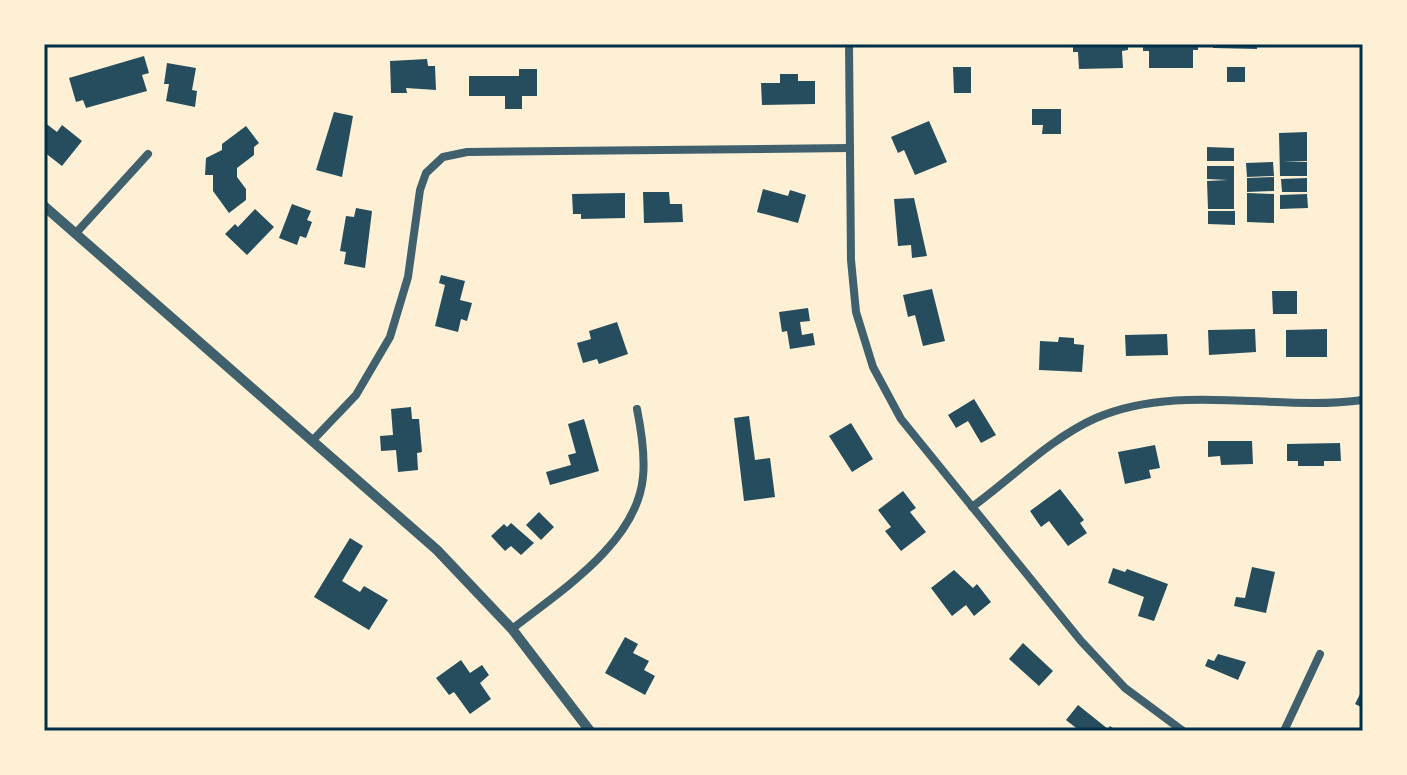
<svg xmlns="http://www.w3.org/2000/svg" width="1407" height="775" font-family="'Varela Round',sans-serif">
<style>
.building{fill:#264d5e}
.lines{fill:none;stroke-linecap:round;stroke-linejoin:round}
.minor{stroke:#3f606c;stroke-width:8}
.tertiary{stroke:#3f606c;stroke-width:10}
.neatline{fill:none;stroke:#003049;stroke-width:3}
</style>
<rect width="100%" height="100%" fill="#fdf0d5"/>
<g class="building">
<polygon points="1073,44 1128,44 1128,50 1122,51 1123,68 1079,69 1078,52 1073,52"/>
<polygon points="1143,44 1198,44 1198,50 1193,50 1193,68 1149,68 1149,51 1143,51"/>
<polygon points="1213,44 1257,44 1257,49 1213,48"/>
<polygon points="144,56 149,73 142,75 147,91 86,108 83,100 76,102 69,78"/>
<polygon points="427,59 428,66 435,66 436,90 406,88 407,93 391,93 390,61"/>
<polygon points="167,63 196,68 192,90 197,91 195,107 166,101 169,84 164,84"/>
<polygon points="953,67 971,67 971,93 954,93"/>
<rect x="1227" y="67" width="18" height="15"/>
<polygon points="519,69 537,69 537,96 522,96 522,109 505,109 505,96 469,96 469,76 519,76"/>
<polygon points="780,74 798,74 798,81 815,81 815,104 762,105 761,83 780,83"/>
<polygon points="1032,109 1061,109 1061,134 1042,134 1043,125 1032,125"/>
<polygon points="334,112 353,116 342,177 316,170"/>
<polygon points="929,121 947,162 915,175 904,150 898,153 891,137"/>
<polygon points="44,122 57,132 62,125 82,141 62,166 44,152"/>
<polygon points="246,126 259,143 254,147 254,155 237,168 237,177 246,189 246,200 229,213 213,191 213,175 205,175 206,158 222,150 222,144"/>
<polygon points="1307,132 1307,161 1283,162 1307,162 1307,176 1280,176 1279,133"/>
<polygon points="1207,147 1234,148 1234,161 1207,161"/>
<polygon points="1273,162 1274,176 1247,177 1246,163"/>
<polygon points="1207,166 1234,166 1234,209 1208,209 1207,181 1228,180 1207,179"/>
<polygon points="1274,177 1274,191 1247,192 1247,178"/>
<polygon points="1307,178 1307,192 1282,192 1281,179"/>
<polygon points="763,189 788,196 790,190 806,195 798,223 757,212"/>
<polygon points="643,192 669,192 670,204 682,204 683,222 644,223"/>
<polygon points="625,193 625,218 581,219 581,214 573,214 572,194"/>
<polygon points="1247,193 1274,194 1274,223 1247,222"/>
<polygon points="1307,194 1308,208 1280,209 1280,195"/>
<polygon points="914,198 927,256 912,258 911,245 898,246 894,199"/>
<polygon points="292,204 311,211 307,220 312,222 306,238 300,236 297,245 279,238"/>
<polygon points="356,208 372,211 365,268 344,264 346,252 340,251 346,216 354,217"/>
<polygon points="255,209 274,227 247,255 225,234 235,224 238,227"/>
<polygon points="1208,211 1235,211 1235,225 1208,224"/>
<polygon points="441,275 465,281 460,300 472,303 467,321 461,319 458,332 435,326 445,285 439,283"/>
<polygon points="932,289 945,341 923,346 915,315 908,317 903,295"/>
<polygon points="1272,291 1297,291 1297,314 1273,314"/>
<polygon points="808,308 810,321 800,322 802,335 813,333 815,345 790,349 787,331 782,332 779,312"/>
<polygon points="617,322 628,354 599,364 597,359 583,363 577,343 591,339 589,331"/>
<polygon points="1255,329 1256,352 1209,355 1208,330"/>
<polygon points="1327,329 1327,357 1286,357 1286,330"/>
<polygon points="1167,334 1168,355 1126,356 1125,335"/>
<polygon points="1059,337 1074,338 1074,344 1084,345 1082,372 1039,370 1040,341 1058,342"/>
<polygon points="974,399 996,435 981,443 968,421 956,428 948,415"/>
<polygon points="411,407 412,419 419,419 422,452 417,453 418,470 398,472 396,450 381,451 380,436 393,435 391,409"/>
<polygon points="749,416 755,460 770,458 775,497 744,501 734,418"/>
<polygon points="584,419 599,471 550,485 546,472 571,465 568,455 576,453 568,424"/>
<polygon points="851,423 873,459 852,472 829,436"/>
<polygon points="1208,441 1252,441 1253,464 1221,465 1220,456 1208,457"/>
<polygon points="1340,443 1341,461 1324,461 1324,466 1298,466 1298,461 1287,461 1287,444"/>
<polygon points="1155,445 1160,468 1149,470 1151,478 1125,484 1118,452"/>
<polygon points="1060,489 1084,520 1080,523 1087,533 1068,546 1049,521 1041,527 1030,511"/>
<polygon points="903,491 916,508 910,512 926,532 901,551 885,531 891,527 878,510"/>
<polygon points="539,512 554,527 541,540 526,525"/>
<polygon points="511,523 534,543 521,555 511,546 505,551 491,536 504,524 507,527"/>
<polygon points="350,538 363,546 342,581 360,592 364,586 388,600 369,630 314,597"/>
<polygon points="1252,567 1275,572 1266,613 1234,606 1236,597 1245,598"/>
<polygon points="1113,568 1125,572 1127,569 1168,584 1154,621 1138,616 1144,597 1108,583"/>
<polygon points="954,570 973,588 977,584 991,602 974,616 966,605 952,616 931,588"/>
<polygon points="625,637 638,644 633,653 649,661 644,670 655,676 645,695 605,673"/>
<polygon points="1023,643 1053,671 1039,686 1009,659"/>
<polygon points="1218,654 1246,662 1238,680 1205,666 1208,659 1214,661"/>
<polygon points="461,660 470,673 482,665 489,675 480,683 491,699 470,714 454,692 449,695 436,678"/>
<polygon points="1363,688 1363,708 1355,704"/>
<polygon points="1078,705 1108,729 1110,726 1117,731 1080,731 1066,720"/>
</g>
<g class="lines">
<g class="minor">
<polyline points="849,44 851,260 856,312 873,367 901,419 1081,641 1125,688 1183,731"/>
<polyline points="76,233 148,154"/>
<polyline points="314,439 356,395 390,337 408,277 420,190 426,173 443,157 467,152 850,148"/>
<path d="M972 507C1012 478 1051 438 1096 418 1179 382 1276 412 1363 400"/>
<path d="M512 629C560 591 637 543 643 477 645 457 641 429 637 409"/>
<polyline points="1284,731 1320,654"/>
</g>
<polyline class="tertiary" points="44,206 437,550 512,629 590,731"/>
</g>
<rect width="1407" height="775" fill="none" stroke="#fdf0d5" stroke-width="92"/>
<rect x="46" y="46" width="1315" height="683" class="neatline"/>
</svg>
